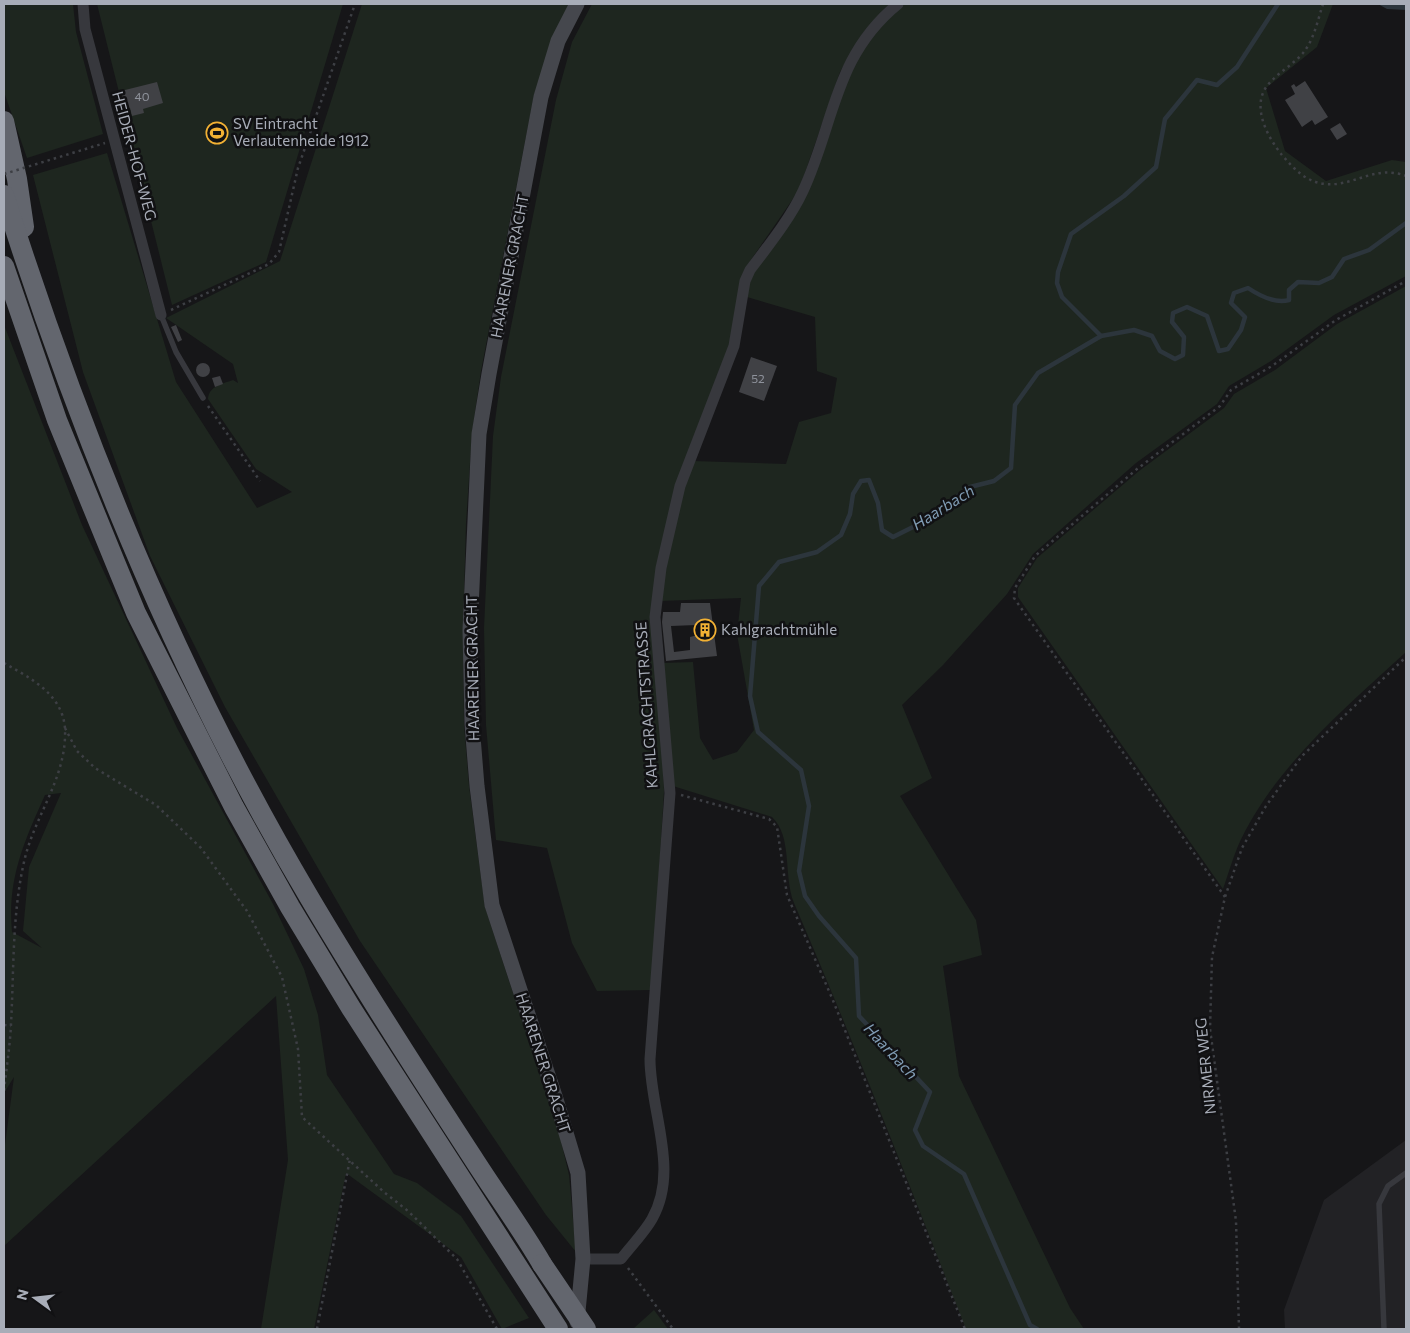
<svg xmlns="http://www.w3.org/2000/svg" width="1410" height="1333" font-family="Commissioner,sans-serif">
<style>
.built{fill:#222225}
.green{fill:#1e261f;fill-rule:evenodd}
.water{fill:#2c353c}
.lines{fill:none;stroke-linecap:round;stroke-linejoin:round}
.stream{stroke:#2c353c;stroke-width:4.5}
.building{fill:#404145;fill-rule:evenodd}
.path{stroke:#3d3f44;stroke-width:2.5;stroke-dasharray:2.5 4;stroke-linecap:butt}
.lane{stroke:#37383d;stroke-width:5.5}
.street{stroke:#37383d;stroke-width:11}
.secondary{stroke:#45474d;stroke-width:15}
.highway{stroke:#63666e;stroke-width:20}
.path-bridge{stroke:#3d3f44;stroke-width:2.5;stroke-dasharray:2.5 4;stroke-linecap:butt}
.highway-bridge{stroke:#63666e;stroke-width:20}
.labels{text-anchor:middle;stroke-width:5;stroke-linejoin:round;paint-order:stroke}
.number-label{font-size:12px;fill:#8e929b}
.poi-label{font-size:15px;fill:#a8adb8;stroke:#111113;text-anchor:start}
.street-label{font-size:15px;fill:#a8adb8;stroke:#111113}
.water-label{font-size:16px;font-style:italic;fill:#7f9bb3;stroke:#111113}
</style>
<rect width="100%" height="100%" fill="#161618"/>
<polygon class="built" points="1406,1140 1406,1329 1285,1329 1284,1310 1324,1200"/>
<g class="green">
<polygon points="4,4 73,4 76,32 103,134 27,158 4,92"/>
<polygon points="97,4 343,4 266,262 172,305"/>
<path d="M362 4H569L534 95 481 371 472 433 466 523 463 630 464 725 469 786 485 907 560 1137 569 1175 576 1252 546 1215 360 941 225 707 150 556 83 372 33 175 107 153 176 382 257 508 292 492 256 469 208 399C209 386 222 384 233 380L238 383 233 364 166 318 280 261Z"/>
<polygon points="592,4 892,4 863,33 840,72 799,190 746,267 730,344 657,567 664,791 652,990 597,991 572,943 547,848 496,840 486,725 484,628 493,436 501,377 556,100 572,42"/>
<path d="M903 4H1333L1317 47 1266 88 1285 151 1326 181 1392 160 1406 162V276L1334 315 1271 361 1229 386 1217 404 1136 463 1033 554 1007 594 943 665 902 705 932 778 900 796 976 920 982 955 943 966 959 1076 1070 1308 1084 1329H966C910 1187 855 1044 794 903 783 876 793 837 772 817L673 786 662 663 693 662 700 738 713 760 737 752 754 730 737 634 741 598 660 601C666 554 677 506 693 461L786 464 799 422 831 413 837 378 817 371 815 317 747 297 749 281 806 193 847 75 869 37Z"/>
<path d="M1406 286V652C1344 709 1274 767 1238 846 1232 860 1228 875 1223 889L1018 597V588L1037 558 1139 471 1224 408 1234 394 1275 370 1337 324Z"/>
<path d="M4 325 82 525 177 728 273 904 304 969 318 1015 327 1075 394 1174 417 1183 461 1216 529 1318 502 1329 461 1257 346 1173 314 1329H261L288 1160 276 996 4 1246V1152L14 1077 4 1093ZM61 793 29 867 23 931 42 948 12 932C7 879 24 842 45 795Z"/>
<polygon points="654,1310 668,1329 633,1329"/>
</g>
<polygon class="water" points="1378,4 1406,4 1406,10 1387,9"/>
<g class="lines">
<g class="stream">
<polyline points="1101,336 1062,297 1057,283 1058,272 1071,234 1124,196 1156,167 1165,119 1197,80 1217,85 1237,67 1278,4"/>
<path d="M1037 1329 1030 1325 964 1174 923 1146 915 1130 930 1092 859 1016 856 958 819 916 805 896 799 871 809 806 801 770 758 732 750 696 759 586 779 562 817 552 841 535 850 514 853 494 861 481 869 480 878 503 882 530 893 537 923 522 970 487 994 481 1011 468 1015 405 1038 373 1101 336 1134 330 1152 336 1160 351 1175 359 1183 355 1184 337 1172 322 1173 313 1187 307 1207 316 1219 351 1228 349 1241 330 1245 317 1231 303 1234 293 1248 288C1260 296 1275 304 1289 300V290L1298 282 1319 283 1332 277 1344 259 1369 250 1406 223"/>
</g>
</g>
<g class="building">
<polygon points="1305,81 1328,117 1315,125 1312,120 1302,127 1285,100 1295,94 1291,86 1294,84 1296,87"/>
<polygon points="157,82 163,103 143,109 144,113 132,116 130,108 125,109 121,91"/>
<polygon points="1340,123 1347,134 1337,140 1330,129"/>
<polygon points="176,325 182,340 178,342 171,327"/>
<polygon points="751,357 777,366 764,401 739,392"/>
<circle cx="203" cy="370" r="7"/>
<polygon points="220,376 223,384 215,387 212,378"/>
<path d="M681 603H710L717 656 666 661 662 622 663 612H680ZM696 625 698 635 690 637V650L674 652 671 626Z"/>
</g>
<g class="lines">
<g class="path">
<path d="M1323 4C1318 19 1314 40 1303 53 1293 65 1277 73 1267 86 1251 107 1268 138 1282 155 1294 169 1306 182 1325 184 1354 187 1375 164 1406 176"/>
<polyline points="171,310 269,264 279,252 298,168 355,4"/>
<polyline points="208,406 260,481"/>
<path d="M4 663C30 678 63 694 65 729 67 778 34 816 24 862 12 915 14 970 11 1024 10 1047 6 1070 4 1092"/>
<polyline points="65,728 77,751 95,768 156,805 201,848 247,911 282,977 298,1049 302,1117 385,1193 408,1211 457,1259 497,1329"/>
<polyline points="681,795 769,819 777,827 787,895 832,998 965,1329"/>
<polyline points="1225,897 1014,598 1015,588 1035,556 1137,469 1220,406 1231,390 1272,366 1336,320 1406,281"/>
<polyline points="4,1025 11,1026"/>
<polyline points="628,1268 673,1329"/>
<polyline points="317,1329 350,1159"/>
<polyline points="1239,1329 1236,1221 1210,1029 1212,957 1225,897 1242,848 1266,806 1302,756 1406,657"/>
</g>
<g class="lane">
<polyline points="161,315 176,352 203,398"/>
<polyline points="1384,1329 1379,1204 1388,1186 1406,1173"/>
</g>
<g class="street">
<polyline points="83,4 85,29 161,315"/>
<path d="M583 1259H621C631 1246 644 1233 652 1219 680 1170 650 1111 650 1059L670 793 655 617 661 568 680 486 734 346 745 281 750 270C768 246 790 219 803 191 835 122 834 56 898 4"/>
</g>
<polyline class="secondary" points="577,4 558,41 541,97 489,374 479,434 470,630 472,724 477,786 492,905 555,1096 578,1173 583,1259 577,1322"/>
<g class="highway">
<polyline points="4,121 17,179 24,227"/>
<path d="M4 195C81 438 178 677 309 897 361 985 417 1072 473 1158 496 1194 521 1228 542 1264"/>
<polyline points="4,266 57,420 115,562 136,613 234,807 290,907 351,1008 558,1329"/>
</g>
<polyline class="path-bridge" points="4,174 105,143"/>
<polyline class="highway-bridge" points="542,1264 586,1329"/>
</g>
<defs>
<g id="stadium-ring" transform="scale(1.125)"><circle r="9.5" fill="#111113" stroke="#f2b134" stroke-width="1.5"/><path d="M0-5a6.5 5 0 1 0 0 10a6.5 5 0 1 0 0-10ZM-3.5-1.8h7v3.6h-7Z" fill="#f2b134"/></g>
<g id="building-ring" transform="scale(1.125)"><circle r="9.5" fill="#111113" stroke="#f2b134" stroke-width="1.5"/><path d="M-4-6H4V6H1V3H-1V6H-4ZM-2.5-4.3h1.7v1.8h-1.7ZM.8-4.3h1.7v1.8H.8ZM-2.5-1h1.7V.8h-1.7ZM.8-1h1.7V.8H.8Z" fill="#f2b134"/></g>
</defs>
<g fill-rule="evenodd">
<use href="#stadium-ring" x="217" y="133"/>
<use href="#building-ring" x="705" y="630"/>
</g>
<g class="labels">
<g class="number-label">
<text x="142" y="101">40</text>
<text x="758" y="383">52</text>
</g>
<g class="poi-label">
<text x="233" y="129">SV Eintracht<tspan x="233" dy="17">Verlautenheide 1912</tspan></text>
<text x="721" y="635">Kahlgrachtmühle</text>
</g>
<g class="street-label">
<text transform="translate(134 156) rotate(75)" y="5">HEIDER-HOF-WEG</text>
<text transform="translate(510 266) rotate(-79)" y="5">HAARENER GRACHT</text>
<text transform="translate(473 668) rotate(-91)" y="5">HAARENER GRACHT</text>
<text transform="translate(647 705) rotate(-94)" y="5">KAHLGRACHTSTRASSE</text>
<text transform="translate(543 1063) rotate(72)" y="5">HAARENER GRACHT</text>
<text transform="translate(1206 1066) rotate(-96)" y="5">NIRMER WEG</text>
</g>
<g class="water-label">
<text transform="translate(943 507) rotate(-32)" y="6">Haarbach</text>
<text transform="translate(891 1051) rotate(47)" y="6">Haarbach</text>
</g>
</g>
<rect width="1410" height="1333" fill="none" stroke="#a8adb8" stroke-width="10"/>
<g transform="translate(35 1298) rotate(285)" stroke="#111113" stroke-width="4" paint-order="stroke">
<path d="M0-4L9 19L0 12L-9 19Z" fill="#a8adb8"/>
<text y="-8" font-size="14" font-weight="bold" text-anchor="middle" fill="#a8adb8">N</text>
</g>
</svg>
